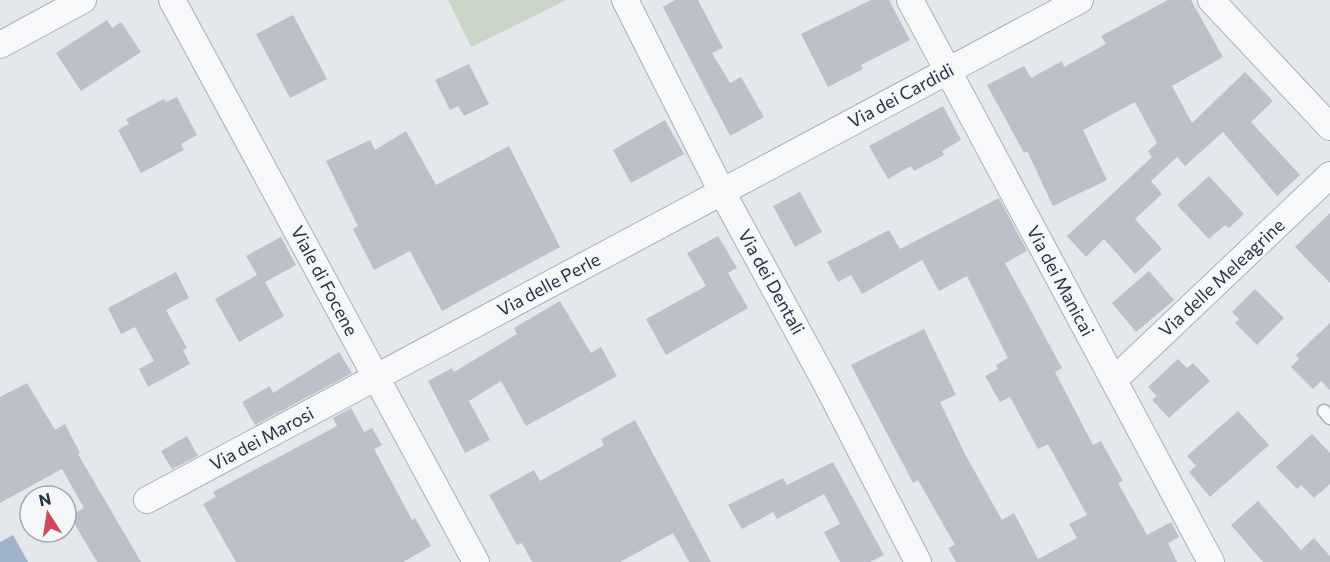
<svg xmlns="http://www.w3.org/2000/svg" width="1330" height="562" font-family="Commissioner,sans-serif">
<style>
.green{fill:#c9d6c5}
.water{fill:#9fb4cc}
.building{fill:#bbc0ca}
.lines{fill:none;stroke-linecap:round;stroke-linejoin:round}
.lane-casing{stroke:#a9aeb7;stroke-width:15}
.street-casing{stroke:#a9aeb7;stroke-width:28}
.lane{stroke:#f7f8fa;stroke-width:12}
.street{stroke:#f7f8fa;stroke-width:26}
.labels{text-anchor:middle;stroke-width:6;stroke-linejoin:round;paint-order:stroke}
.street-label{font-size:18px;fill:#2b3445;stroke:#f4f6f9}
</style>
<rect width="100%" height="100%" fill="#e4e7ec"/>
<polygon class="green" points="448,0 567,0 471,47"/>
<polygon class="water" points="13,535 28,562 0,562 0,542"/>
<g class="building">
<polygon points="675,0 698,0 723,48 712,53 730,83 741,77 764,117 730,136 663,7"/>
<polygon points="871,0 889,0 910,40 861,65 863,69 828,87 801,34"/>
<polygon points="1168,0 1191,0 1223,57 1172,86 1192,123 1245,72 1273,101 1251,122 1300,175 1277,196 1223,132 1185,166 1177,157 1151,181 1162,194 1135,219 1162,249 1135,274 1104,239 1086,257 1067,236 1152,157 1148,151 1157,143 1135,102 1083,130 1107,180 1053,206 1027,151 1024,153 987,85 1024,66 1031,78 1062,61 1064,67 1106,44 1101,36"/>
<polygon points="293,15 327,79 290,98 256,34"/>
<polygon points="107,20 112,28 121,22 141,52 81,91 56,53"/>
<polygon points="469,64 489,104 464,116 458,106 450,110 435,80"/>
<polygon points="177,97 197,135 181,144 184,150 141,173 118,130 129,124 126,119 164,99 166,102"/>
<polygon points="943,106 961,140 942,151 944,155 914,171 911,166 888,179 869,146"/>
<polygon points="665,120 684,154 631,183 613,150"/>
<polygon points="406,131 436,185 509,146 560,247 442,311 410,251 374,270 353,229 358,226 326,161 370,140 375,150"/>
<polygon points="1209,176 1244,214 1229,228 1225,225 1209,239 1177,205"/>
<polygon points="800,192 822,232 795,247 773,206"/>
<polygon points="999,198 1027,251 1005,263 1062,368 1055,372 1093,445 1101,441 1123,481 1118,483 1147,535 1171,522 1179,537 1168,543 1177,562 956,562 948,548 955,545 918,480 913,483 851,365 924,329 956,395 940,402 966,456 1002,520 1014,513 1038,559 1077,538 1069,524 1087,515 1048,444 1038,449 1010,397 1000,402 985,376 998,369 996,365 1008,358 967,276 939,291 922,260 862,294 851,275 838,282 827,262 889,230 900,249"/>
<polygon points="1330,213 1330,283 1295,247"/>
<polygon points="718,236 737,268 728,273 748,308 666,355 646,319 706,286 687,253"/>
<polygon points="281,237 296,265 265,282 284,316 239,342 215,299 257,275 246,256"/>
<polygon points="1149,271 1174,300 1136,332 1112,303"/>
<polygon points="176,272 189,298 166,310 187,348 183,350 190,364 148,387 139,369 154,361 135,327 121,334 108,308"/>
<polygon points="1255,289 1284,318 1257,345 1235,323 1239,319 1232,312"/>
<polygon points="560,301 591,353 601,347 617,376 526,426 501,381 469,401 490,440 465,453 428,381 452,368 454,372 517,334 514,328"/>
<polygon points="1330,323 1330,390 1321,381 1313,389 1291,367 1299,359 1296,355"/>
<polygon points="339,352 352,373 255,425 242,402 270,386 273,393"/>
<polygon points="1178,359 1187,368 1193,363 1210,381 1169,418 1152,400 1157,396 1148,387"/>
<polygon points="27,383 55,430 65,424 80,453 78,454 141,562 97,562 70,516 84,508 62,469 0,503 0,397"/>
<polygon points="351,408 364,432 372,428 382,445 374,449 412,520 415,518 431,546 403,562 236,562 203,504 216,497 213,492 337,426 333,418"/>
<polygon points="1238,411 1269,445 1210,497 1189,472 1196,466 1187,456"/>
<polygon points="635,420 711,562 689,562 673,533 620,562 532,562 522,543 517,545 489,495 534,470 540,481 604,445 601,439"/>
<polygon points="1312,434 1330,453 1330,484 1314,498 1301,485 1297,489 1276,467"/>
<polygon points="187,436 198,456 172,469 161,451"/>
<polygon points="833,462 884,555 870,562 840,562 824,532 840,524 824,494 777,519 773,512 742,529 728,505 783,478 787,485"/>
<polygon points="1258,501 1301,550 1314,538 1330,556 1330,562 1263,562 1231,525"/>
</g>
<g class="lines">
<g class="lane-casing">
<polyline id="lane" points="1324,411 1330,418"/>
</g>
<g class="street-casing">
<g id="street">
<polyline points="172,0 476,562"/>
<polyline points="625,0 722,192 827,385 918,562"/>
<polyline points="910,0 1211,562"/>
<polyline points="1211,0 1330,127"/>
<polyline points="0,45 83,0"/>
<polyline points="1114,380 1330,175"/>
<polyline points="147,500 1080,0"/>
</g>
</g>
<use href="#lane" class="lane"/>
<use href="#street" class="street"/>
</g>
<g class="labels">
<g class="street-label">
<text transform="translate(901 96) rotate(-28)" y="6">Via dei Cardidi</text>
<text transform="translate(1222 278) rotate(-43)" y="6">Via delle Meleagrine</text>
<text transform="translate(324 281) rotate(62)" y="6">Viale di Focene</text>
<text transform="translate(1060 281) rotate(62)" y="6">Via dei Manicai</text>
<text transform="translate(771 282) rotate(61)" y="6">Via dei Dentali</text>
<text transform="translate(549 285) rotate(-28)" y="6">Via delle Perle</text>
<text transform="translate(262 439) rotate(-28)" y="6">Via dei Marosi</text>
</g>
</g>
<g transform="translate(48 514) rotate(348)"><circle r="28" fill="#f4f6f9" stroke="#a4a8b1" stroke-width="1.5"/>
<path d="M0-4.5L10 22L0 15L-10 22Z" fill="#d1495b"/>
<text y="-9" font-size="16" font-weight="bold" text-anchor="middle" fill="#2b3445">N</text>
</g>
</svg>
